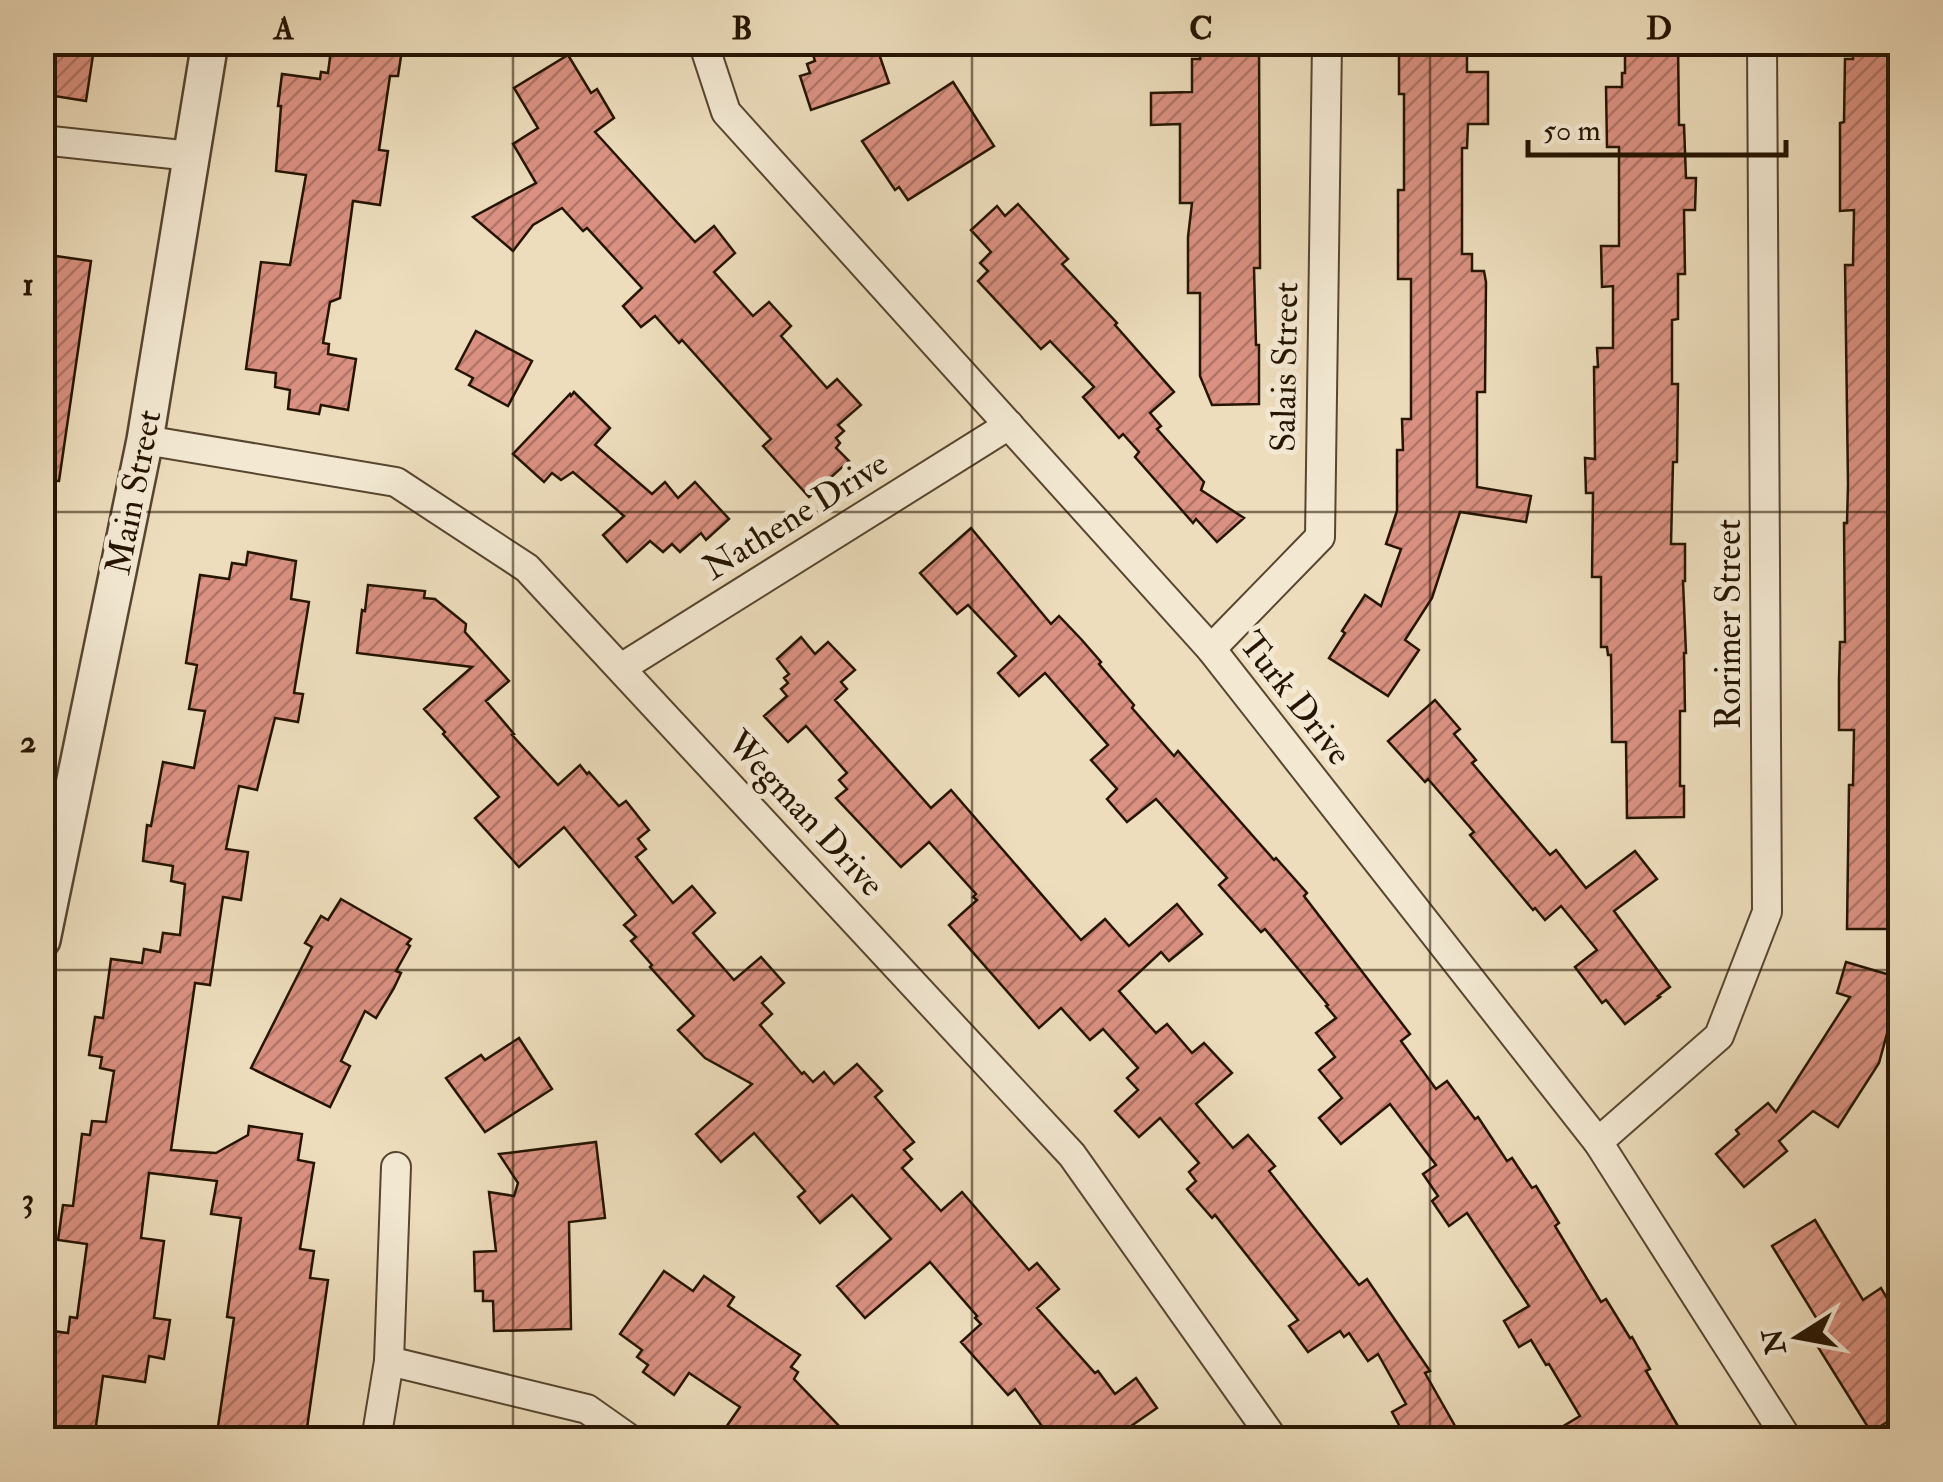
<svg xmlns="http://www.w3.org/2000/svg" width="1943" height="1482" font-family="'IM FELL Double Pica',serif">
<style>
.building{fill:url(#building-hatch);stroke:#251400;stroke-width:2.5}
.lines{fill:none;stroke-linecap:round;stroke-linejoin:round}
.minor-casing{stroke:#57462f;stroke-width:32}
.tertiary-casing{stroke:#57462f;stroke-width:40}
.minor{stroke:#f3e9d3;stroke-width:28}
.tertiary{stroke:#f3e9d3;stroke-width:35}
.grid{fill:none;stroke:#251400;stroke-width:2.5;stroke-opacity:0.55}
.labels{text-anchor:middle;stroke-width:10;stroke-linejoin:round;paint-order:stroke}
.street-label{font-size:35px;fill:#251400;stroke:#f3e9d3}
.neatline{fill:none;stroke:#251400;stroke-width:4}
.grid-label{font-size:32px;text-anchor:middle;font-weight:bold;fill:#251400}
</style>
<defs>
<pattern id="building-hatch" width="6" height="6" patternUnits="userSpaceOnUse" patternTransform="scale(2.5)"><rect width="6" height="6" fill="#da9181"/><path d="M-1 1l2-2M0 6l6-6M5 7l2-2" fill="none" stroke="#b17567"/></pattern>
</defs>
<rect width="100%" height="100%" fill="#edddbc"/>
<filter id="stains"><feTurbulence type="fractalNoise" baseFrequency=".002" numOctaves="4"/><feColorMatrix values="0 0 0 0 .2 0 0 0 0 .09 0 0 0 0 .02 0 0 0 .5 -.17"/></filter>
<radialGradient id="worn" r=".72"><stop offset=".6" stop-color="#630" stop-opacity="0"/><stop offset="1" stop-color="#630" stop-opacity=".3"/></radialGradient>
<g class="building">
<polygon points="46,42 95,42 86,101 42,94 42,67"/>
<polygon points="332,42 376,45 402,50 398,76 390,76 379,150 388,151 380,205 353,201 340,298 330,302 323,343 329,344 328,354 356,359 348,410 321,405 319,414 288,409 290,390 275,387 276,373 246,369 261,262 290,265 306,175 276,171 281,106 278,106 282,74 320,79 321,72 328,73"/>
<polygon points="809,42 875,42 889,83 811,110 800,76 810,73 807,64 815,61"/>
<polygon points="1200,42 1259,42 1260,268 1254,268 1256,345 1259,345 1259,404 1212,405 1200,376 1200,293 1188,293 1188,237 1192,203 1180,203 1180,124 1151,125 1151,93 1192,92 1192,59 1200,59"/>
<polygon points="1399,42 1467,42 1467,72 1488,72 1488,124 1468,124 1467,148 1462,148 1462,254 1472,254 1472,271 1484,271 1486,282 1485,392 1477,392 1477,487 1531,496 1526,522 1460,512 1432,598 1405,640 1419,650 1388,696 1329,658 1345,633 1342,631 1365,595 1381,606 1401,549 1386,544 1397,511 1397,450 1403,450 1402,419 1411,419 1411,279 1398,279 1398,190 1404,190 1404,94 1399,94"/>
<polygon points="1625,42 1678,42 1679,125 1684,125 1686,178 1696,178 1695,210 1684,210 1685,274 1678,274 1678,319 1672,320 1672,384 1678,384 1677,462 1673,462 1671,544 1685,544 1685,581 1683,581 1686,653 1684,653 1685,711 1680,711 1680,786 1684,786 1684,817 1627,818 1626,742 1612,742 1611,655 1608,655 1607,647 1601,647 1601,577 1592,577 1593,493 1586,493 1585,458 1595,459 1594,367 1598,367 1597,348 1613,348 1613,286 1602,287 1601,246 1619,246 1619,147 1607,147 1606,87 1622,87 1622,73 1625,73"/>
<polygon points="1853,42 1900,42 1900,502 1895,502 1894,582 1900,582 1900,929 1847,929 1849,785 1853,785 1854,730 1839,730 1839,679 1840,642 1845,642 1844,523 1847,523 1848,484 1845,265 1853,265 1854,210 1840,211 1840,123 1844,122 1845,59 1853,59"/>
<polygon points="568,55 591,93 597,89 614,118 595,132 695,242 714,226 735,253 714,272 753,316 769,302 791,326 781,336 827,388 837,379 861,405 838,425 844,431 836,438 840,443 836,448 849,461 809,497 763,446 771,439 682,340 679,343 655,316 641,327 623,306 642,288 587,228 583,231 562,208 533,225 513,251 473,217 536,183 513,144 538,128 514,88"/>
<polygon points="953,82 994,146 908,200 899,187 895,190 862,141"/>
<polygon points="1018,204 1068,259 1062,264 1117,323 1115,325 1174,392 1150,413 1161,426 1157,429 1204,482 1201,490 1244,518 1217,542 1196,519 1193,523 1135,457 1139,452 1123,434 1119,438 1083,397 1094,387 1050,341 1041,349 978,281 988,271 980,263 991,252 971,230 997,206 1005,216"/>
<polygon points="42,254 91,261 59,481 42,480"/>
<polygon points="476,331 532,361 508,406 469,385 473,378 456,369"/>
<polygon points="574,392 610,428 595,445 652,494 665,482 678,498 695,482 729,519 706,540 701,533 680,552 672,544 663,552 650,541 627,562 603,535 624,516 573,472 561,480 552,473 544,482 513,454 570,394 571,396"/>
<polygon points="971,528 1051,624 1059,616 1081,639 1101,662 1099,664 1134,705 1132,708 1174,756 1178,751 1274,860 1276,858 1307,893 1304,896 1410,1034 1401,1041 1436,1089 1447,1081 1475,1119 1478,1117 1507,1161 1512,1158 1532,1188 1536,1186 1559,1223 1555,1226 1601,1302 1606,1299 1630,1338 1632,1337 1650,1369 1646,1371 1686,1440 1540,1440 1580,1416 1549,1364 1546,1365 1531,1340 1519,1347 1504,1321 1529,1306 1467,1213 1449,1226 1432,1201 1438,1196 1423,1174 1436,1165 1390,1104 1341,1144 1319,1118 1342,1098 1319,1070 1335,1057 1316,1033 1336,1018 1326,1006 1328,1005 1265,929 1261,932 1219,885 1227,878 1156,799 1127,822 1107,799 1117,789 1091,760 1108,745 1045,673 1019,696 998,673 1016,656 968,605 957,614 920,573"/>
<polygon points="248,552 296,561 291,599 309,602 294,693 303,694 298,722 275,718 257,790 239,786 226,849 248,852 241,900 223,897 210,985 195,983 171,1150 216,1153 248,1135 249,1126 302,1134 298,1160 314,1163 300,1249 314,1251 310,1278 328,1280 307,1428 299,1427 297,1440 216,1440 234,1318 227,1317 241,1218 211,1214 217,1181 149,1173 141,1238 164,1241 154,1318 170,1320 164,1359 149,1356 145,1382 103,1376 94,1440 42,1440 42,1351 45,1330 68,1333 70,1317 77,1318 87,1244 58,1240 63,1205 73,1206 82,1134 90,1135 92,1121 106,1122 114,1071 100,1068 102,1057 89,1055 95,1017 103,1018 111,959 142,963 144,949 160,952 163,933 180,935 185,884 171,881 173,866 143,861 147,825 151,826 163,762 194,768 205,711 189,709 197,665 186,663 200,575 229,579 232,563 246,565"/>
<polygon points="368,585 425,591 424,598 435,599 466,624 465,632 509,681 486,701 514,734 512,735 558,785 580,765 587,774 589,772 619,806 626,801 649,830 638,839 646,849 636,857 673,903 692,886 715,913 693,933 734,980 761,957 784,983 762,1003 772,1014 760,1025 802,1074 804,1072 813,1082 824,1072 834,1084 857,1064 882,1091 875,1097 914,1142 904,1150 912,1159 902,1168 941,1211 962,1192 1029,1270 1037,1263 1059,1289 1037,1308 1095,1373 1098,1371 1115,1394 1136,1378 1157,1408 1111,1440 1052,1440 1015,1389 1008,1395 961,1342 981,1324 975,1318 977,1316 930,1262 865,1318 837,1286 891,1239 852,1195 820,1223 798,1197 805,1191 754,1133 721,1162 696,1134 752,1084 705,1058 678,1030 694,1016 650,967 652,965 631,941 636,937 624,925 636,915 564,827 519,867 475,818 499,797 443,734 445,732 424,709 472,667 357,653 362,610 365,611"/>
<polygon points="801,637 815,654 828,642 855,670 841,682 847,689 835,700 931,808 951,790 1081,940 1105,919 1129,946 1177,904 1202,934 1169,961 1161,952 1119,991 1156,1033 1167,1024 1192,1053 1204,1043 1232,1073 1196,1104 1233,1148 1248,1135 1275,1166 1269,1171 1359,1285 1367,1279 1430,1371 1425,1373 1463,1440 1407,1440 1392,1412 1406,1404 1378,1354 1368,1361 1349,1333 1344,1337 1340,1331 1308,1352 1289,1326 1298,1320 1215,1215 1212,1218 1187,1189 1196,1181 1189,1172 1199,1163 1160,1118 1139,1137 1115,1111 1138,1090 1127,1078 1138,1068 1103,1029 1090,1040 1061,1008 1039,1028 949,925 977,900 973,897 976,894 929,842 901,867 836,798 847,789 839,780 847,773 806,726 788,742 764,716 787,696 781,689 788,683 784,678 789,674 777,659"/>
<polygon points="1435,700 1460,729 1454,734 1476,760 1472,763 1550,855 1556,850 1586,888 1635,851 1657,879 1614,911 1670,987 1658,996 1660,997 1625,1024 1606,1000 1602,1003 1575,967 1597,950 1561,906 1545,920 1535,908 1533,910 1470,835 1474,832 1428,779 1425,782 1388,741"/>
<polygon points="341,899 411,939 407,944 410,946 396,971 401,973 394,988 376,1018 365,1011 341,1061 350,1066 330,1107 251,1068 312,947 305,943 321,916 328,920"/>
<polygon points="1846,962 1900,978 1900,986 1879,1063 1838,1127 1813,1111 1779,1141 1787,1151 1744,1187 1716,1154 1739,1134 1736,1130 1768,1103 1776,1112 1850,997 1837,993"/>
<polygon points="519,1038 552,1089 485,1132 446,1078 481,1055 485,1060"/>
<polygon points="596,1142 605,1218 569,1222 571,1329 494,1331 493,1301 483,1301 483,1291 475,1291 474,1252 496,1251 489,1192 514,1196 518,1183 499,1154"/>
<polygon points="1815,1220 1863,1300 1881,1288 1900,1320 1900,1414 1871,1432 1808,1331 1820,1324 1772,1246"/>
<polygon points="664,1271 693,1291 704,1276 734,1297 728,1306 800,1355 791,1367 798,1372 794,1379 840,1427 826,1440 717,1440 740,1407 689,1373 674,1395 643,1372 648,1365 637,1357 642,1350 620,1334"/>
</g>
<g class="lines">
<g class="minor-casing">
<g id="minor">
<polyline points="703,42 726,112 1211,649 1598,1142 1788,1440"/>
<polyline points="42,140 191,156"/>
<polyline points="145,440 396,482 527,568 1072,1155 1274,1440"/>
<polyline points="1211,649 1320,537 1327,42"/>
<polyline points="621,668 1009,425"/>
<polyline points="1598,1142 1719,1036 1767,912 1762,42"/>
<polyline points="389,1361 587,1409 631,1440"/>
<polyline points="376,1440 389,1361 396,1167"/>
</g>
</g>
<g class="tertiary-casing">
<polyline id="tertiary" points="42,940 145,440 210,42"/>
</g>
<use href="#minor" class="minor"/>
<use href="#tertiary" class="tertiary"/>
</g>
<path class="grid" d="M513 42V1440M972 42V1440M1430 42V1440M42 512H1900M42 970H1900"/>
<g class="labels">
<g class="street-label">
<text transform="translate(1284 367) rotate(-89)" y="12">Salais Street</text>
<text transform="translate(133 492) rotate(-79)" y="12">Main Street</text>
<text transform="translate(795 515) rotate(-32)" y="12">Nathene Drive</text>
<text transform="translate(1728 624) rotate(-90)" y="12">Rorimer Street</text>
<text transform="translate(1296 698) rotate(52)" y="12">Turk Drive</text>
<text transform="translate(806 813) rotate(47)" y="12">Wegman Drive</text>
</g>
</g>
<rect width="1943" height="1482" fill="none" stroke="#edddbc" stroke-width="110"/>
<g transform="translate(1798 1337) rotate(259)" stroke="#f3e9d3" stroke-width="8" paint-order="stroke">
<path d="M0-8L18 38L0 25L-18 38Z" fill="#251400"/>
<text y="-15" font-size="28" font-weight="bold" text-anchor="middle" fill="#251400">N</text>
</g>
<path d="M1528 140v15h258v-15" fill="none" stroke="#251400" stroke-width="5"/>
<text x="1543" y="140" font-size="30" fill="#251400" stroke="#f3e9d3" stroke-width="8" paint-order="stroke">50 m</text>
<rect x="55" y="55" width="1833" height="1372" class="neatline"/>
<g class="grid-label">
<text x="284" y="39">A</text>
<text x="742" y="39">B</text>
<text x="1201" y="39">C</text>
<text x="1659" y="39">D</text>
<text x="28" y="295">1</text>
<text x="28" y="752">2</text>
<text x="28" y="1210">3</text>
</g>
<rect width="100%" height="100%" filter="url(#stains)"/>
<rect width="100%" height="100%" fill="url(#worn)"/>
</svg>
